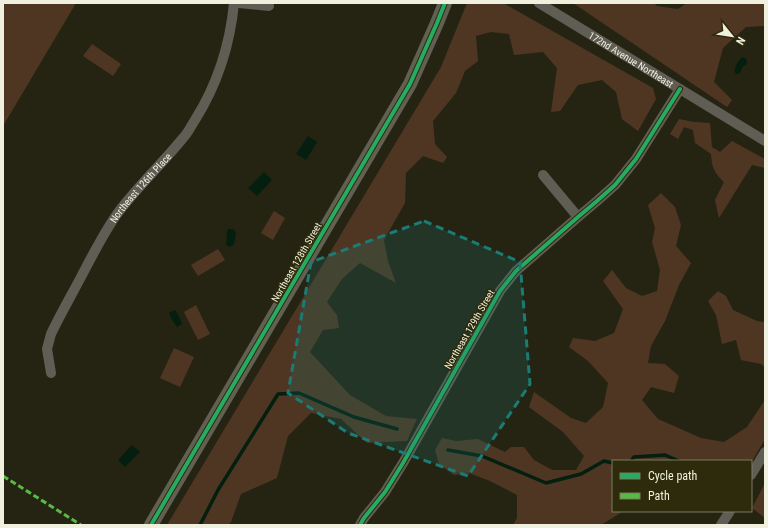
<svg xmlns="http://www.w3.org/2000/svg" width="768" height="528" font-family="'Roboto Condensed',sans-serif">
<style>
.green{fill:#4f3623}
.water{fill:#041e0f}
.lines{fill:none;stroke-linecap:round;stroke-linejoin:round}
.stream{stroke:#041e0f;stroke-width:3.5}
.street{stroke:#605d54;stroke-width:10}
.secondary{stroke:#625f53;stroke-width:14}
.quiet{stroke:#58b947;stroke-width:3;stroke-dasharray:6 3;stroke-linecap:butt}
.cycleway-casing{stroke:#2d2b0b;stroke-width:6}
.cycleway{stroke:#26ab63;stroke-width:4}
.marked{fill:#1a7c74;fill-opacity:0.2;stroke:#1a7c74;stroke-width:3;stroke-dasharray:8 5;stroke-linejoin:round}
.labels{text-anchor:middle;stroke-width:3;stroke-linejoin:round;paint-order:stroke}
.street-label{font-size:10px;fill:#f0f0de;stroke:#2d2b0b}
</style>
<rect width="100%" height="100%" fill="#252413"/>
<g class="green">
<polygon points="5,3 76,3 3,126 3,7"/>
<polygon points="467,3 503,3 653,88 656,99 638,131 622,119 616,92 602,80 578,85 560,111 551,112 557,68 543,52 514,55 509,34 491,32 476,36 478,61 465,71 456,93 433,121 435,144 447,157 443,163 423,156 406,173 405,203 384,240 388,261 396,283 360,263 342,279 327,302 337,315 339,328 323,330 310,352 350,395 386,416 417,419 407,441 367,443 341,419 311,413 288,436 277,478 241,494 231,522 228,525 167,525 441,67"/>
<polygon points="573,3 654,3 657,6 678,9 687,3 765,3 765,26 746,27 723,48 714,82 732,100 727,107"/>
<polygon points="92,44 121,64 113,76 83,56"/>
<path d="M679 119 694 122 710 123 712 147 720 152 732 141 765 159V168L752 165 719 218 715 200 724 182C714 172 712 168 711 154L695 143 693 130 684 127 678 139 670 134Z"/>
<polygon points="661,193 675,207 681,225 676,246 691,263 679,285 665,321 651,346 648,363 665,364 679,376 674,393 651,387 642,400 658,419 701,438 724,442 747,427 765,400 765,439 751,463 751,461 613,461 613,511 622,511 622,512 601,525 513,525 517,518 517,495 490,481 469,473 454,475 439,464 435,450 442,438 456,441 478,439 505,452 511,447 524,447 534,460 552,470 576,470 584,456 563,432 529,407 534,392 571,418 586,423 603,407 608,383 588,361 569,347 573,338 595,341 614,333 623,309 603,281 612,270 626,288 642,296 657,291 660,270 652,242 655,228 648,205"/>
<polygon points="274,211 285,218 273,240 261,233"/>
<polygon points="218,249 225,260 198,276 191,265"/>
<polygon points="718,291 726,296 733,310 757,321 765,322 765,367 761,364 741,360 736,340 722,344 716,315 708,301"/>
<polygon points="196,305 210,334 198,340 184,312"/>
<polygon points="174,348 194,357 180,387 160,378"/>
<polygon points="765,483 765,518 752,508"/>
</g>
<g class="water">
<path d="M742 57 745 58 747 61 746 65 742 67 741 72 737 74 735 73C734 67 738 61 742 57Z"/>
<polygon points="308,136 317,142 306,160 296,154"/>
<polygon points="264,172 272,180 257,196 248,188"/>
<polygon points="228,229 233,229 236,233 234,244 230,247 228,246 226,244 227,238 226,235"/>
<polygon points="175,310 179,316 182,324 177,327 172,320 169,313"/>
<polygon points="132,445 140,452 125,467 118,460"/>
</g>
<g class="lines">
<g class="stream">
<polyline points="448,450 482,456 546,483 581,474 604,461 613,463"/>
<polyline points="631,461 634,457 665,455 679,461"/>
<polyline points="200,525 218,490 278,394 299,393 354,417 397,429"/>
</g>
<g class="street">
<polyline points="239,3 269,6"/>
<path id="s1" d="M539 3 765 141"/>
<polyline points="543,175 578,217"/>
<path id="s2" d="M51 373 47 349 51 334C60 315 71 296 81 277 92 256 103 234 117 214 137 187 162 164 183 138 188 133 191 126 195 120 217 85 230 45 234 3"/>
<polyline points="751,475 765,452"/>
<polyline points="360,525 364,518 385,492 403,463 500,291 516,271 578,217 597,201 615,185 636,159 680,89"/>
<polyline points="721,525 730,511"/>
</g>
<polyline class="secondary" points="151,525 410,84 437,23 445,3"/>
<polyline class="quiet" points="3,476 81,525"/>
<g class="cycleway-casing">
<g id="cycleway">
<polyline points="151,525 410,84 437,23 445,3"/>
<polyline points="360,525 364,518 385,492 403,463 500,291 516,271 578,217 597,201 615,185 636,159 680,89"/>
</g>
</g>
<use href="#cycleway" class="cycleway"/>
</g>
<path class="marked" d="M424 221 520 262 530 384 468 476 348 433 288 393 311 262Z"/>
<g class="labels">
<g class="street-label">
<text dy="4" stroke="none"><textPath href="#s1" startOffset="108">172nd Avenue Northeast</textPath></text>
<text dy="4" stroke="none"><textPath href="#s2" startOffset="212">Northeast 126th Place</textPath></text>
<text transform="translate(296 262) rotate(-60)" y="4">Northeast 128th Street</text>
<text transform="translate(469 329) rotate(-60)" y="4">Northeast 129th Street</text>
</g>
</g>
<rect width="768" height="528" fill="none" stroke="#f0f0de" stroke-width="8"/>
<rect x="612" y="460" width="140" height="52" fill="#2d2b0b" stroke="#7b7a5f"/>
<rect x="620" y="473" width="20" height="6" fill="#26ab63" stroke="#7b7a5f"/>
<text x="648" y="480" font-size="12" fill="#f0f0de">Cycle path</text>
<rect x="620" y="493" width="20" height="6" fill="#58b947" stroke="#7b7a5f"/>
<text x="648" y="500" font-size="12" fill="#f0f0de">Path</text>
<g transform="translate(732 36) rotate(120)" stroke="#2d2b0b" stroke-width="3" paint-order="stroke">
<path d="M0-3L7 15L0 10L-7 15Z" fill="#f0f0de"/>
<text y="-6" font-size="11" font-weight="bold" text-anchor="middle" fill="#f0f0de">N</text>
</g>
</svg>
